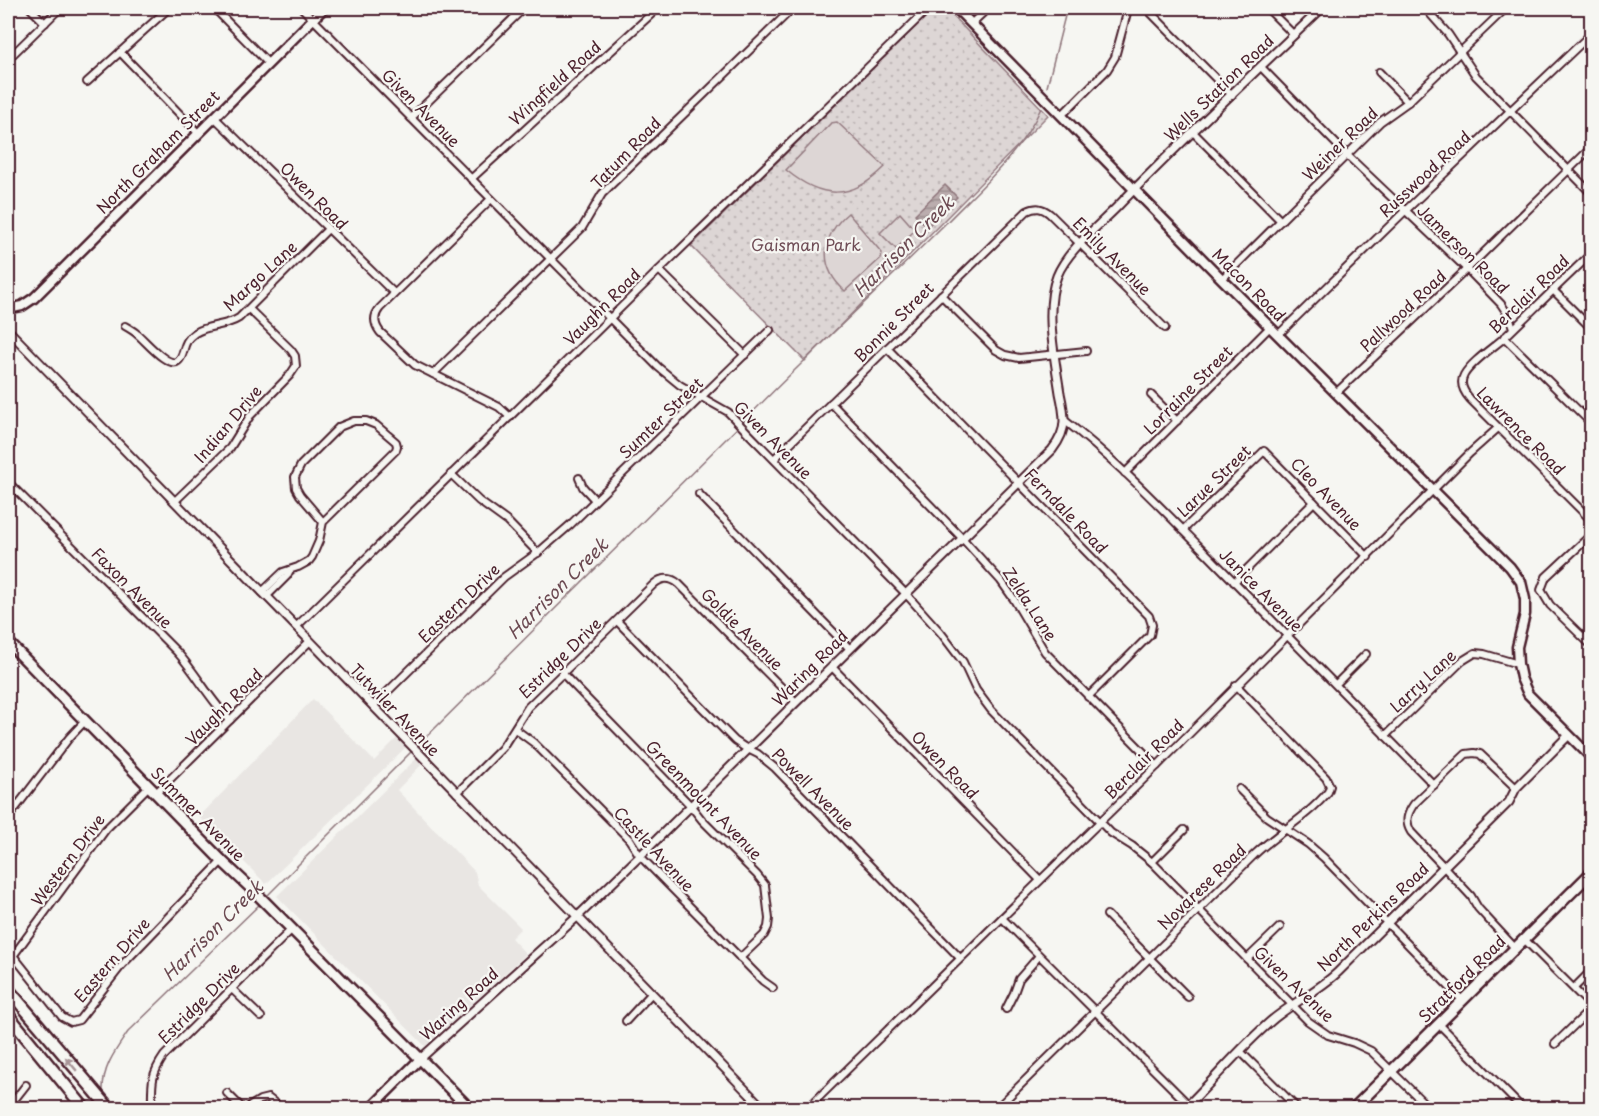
<svg xmlns="http://www.w3.org/2000/svg" width="1599" height="1116" font-family="'Playpen Sans',sans-serif">
<style>
.built{fill:#e9e6e3}
.grass{fill:url(#grass-dots);stroke:#947a80;stroke-width:1.5}
.garden{fill:#ddd6d5;stroke:#947a80;stroke-width:1.5}
.water{fill:url(#water-rules);stroke:#8e747a;stroke-width:1.5}
.lines{fill:none;stroke-linecap:round;stroke-linejoin:round}
.stream{stroke:#8e747a;stroke-width:1.5}
.minor-casing{stroke:#4a1f2b;stroke-width:10}
.tertiary-casing{stroke:#4a1f2b;stroke-width:11}
.secondary-casing{stroke:#4a1f2b;stroke-width:13}
.primary-casing{stroke:#4a1f2b;stroke-width:14}
.motorway-casing{stroke:#4a1f2b;stroke-width:15}
.minor{stroke:#f6f6f2;stroke-width:6}
.tertiary{stroke:#f6f6f2;stroke-width:7}
.secondary{stroke:#f6f6f2;stroke-width:8}
.primary{stroke:#f6f6f2;stroke-width:9}
.motorway{stroke:#f6f6f2;stroke-width:10}
.oneway{fill:#a99598}
.labels{text-anchor:middle;stroke-width:4.5;stroke-linejoin:round;paint-order:stroke}
.street-label{font-size:16px;fill:#4a1f2b;stroke:#f6f6f2}
.park-label{font-size:16px;fill:#6f4d56;stroke:#f6f6f2}
.water-label{font-size:18px;font-style:italic;fill:#6c4a52;stroke:#f6f6f2}
</style>
<defs>
<pattern id="grass-dots" width="8" height="8" patternUnits="userSpaceOnUse" patternTransform="scale(1.5)"><rect width="8" height="8" fill="#ddd6d5"/><path d="M2 2h.1M6 6h.1" fill="none" stroke="#bfb7b7" stroke-width="1.8" stroke-linecap="round"/></pattern>
<pattern id="water-rules" width="6" height="5" patternUnits="userSpaceOnUse" patternTransform="scale(1.5)"><rect width="6" height="5" fill="#bbadae"/><path d="M0 2.5h6" fill="none" stroke="#9a8c8e"/></pattern>
</defs>
<rect width="100%" height="100%" fill="#f6f6f2"/>
<filter id="ink" filterUnits="userSpaceOnUse"><feTurbulence type="fractalNoise" baseFrequency=".0167" numOctaves="2"/><feDisplacementMap in="SourceGraphic" scale="12" xChannelSelector="R" yChannelSelector="G"/><feConvolveMatrix kernelMatrix="1 2 1 2 8 2 1 2 1" color-interpolation-filters="sRGB"/></filter>
<g filter="url(#ink)">
<g class="built">
<polygon points="313,699 374,761 400,735 409,744 266,884 199,817"/>
<polygon points="420,755 425,761 397,790 475,872 478,885 521,928 511,938 526,954 425,1046 277,896"/>
</g>
<polygon class="grass" points="935,8 945,8 1048,115 805,361 691,246"/>
<g class="garden">
<path d="M837 122 885 167C851 201 821 199 786 170L831 123Z"/>
<path d="M848 213 882 253 881 258 845 291C818 267 821 236 848 213Z"/>
<polygon points="900,213 915,230 896,249 880,233"/>
</g>
<polygon class="water" points="945,185 957,197 927,227 915,214"/>
<g class="lines">
<g class="stream">
<polyline points="1047,87 1067,8"/>
<path d="M741 424C808 355 878 291 946 223 980 188 1021 153 1041 108"/>
<polyline points="416,747 738,427"/>
<polyline points="265,898 412,751"/>
<path d="M103 1092C102 1068 115 1051 128 1032L260 904"/>
</g>
<g class="minor-casing">
<g id="minor">
<polyline points="30,8 45,23"/>
<polyline points="214,8 268,63"/>
<polyline points="302,8 658,367 680,385 728,412 748,433 906,594 941,633 963,662 976,690 991,710 1111,833 1132,846 1152,862 1308,1021 1328,1035 1354,1043 1371,1051 1429,1108"/>
<polyline points="1146,8 1232,95"/>
<polyline points="1267,8 1294,35"/>
<polyline points="1425,8 1448,34 1476,76 1592,194"/>
<polyline points="972,23 988,8"/>
<polyline points="120,52 198,133"/>
<polyline points="8,59 60,8"/>
<polyline points="1261,67 1347,155 1467,269 1501,304 1509,316 1513,328"/>
<polyline points="1379,72 1408,102"/>
<polyline points="87,82 169,8"/>
<polyline points="1062,115 1107,70 1115,57 1127,13 1129,8"/>
<polyline points="214,117 394,293"/>
<polyline points="411,118 524,8"/>
<polyline points="1193,132 1281,221"/>
<polyline points="471,179 658,8"/>
<path d="M491 199 380 308C373 316 374 324 380 332L415 365 499 407 510 417"/>
<path d="M1592 253C1562 281 1534 309 1505 337 1494 347 1471 362 1464 375 1459 384 1464 392 1470 399L1592 521"/>
<polyline points="659,270 745,355"/>
<polyline points="1222,279 1380,122 1408,102 1506,8"/>
<polyline points="1553,290 1592,329"/>
<polyline points="941,295 996,350 1005,355 1019,358 1086,351"/>
<path d="M125 326C130 329 134 331 137 334 145 340 168 369 178 361 186 354 181 342 195 333 209 324 225 327 239 318L328 229"/>
<polyline points="1278,335 1405,211 1592,33"/>
<polyline points="1504,337 1592,424"/>
<polyline points="887,348 1149,616 1152,625 1150,635 1088,697"/>
<polyline points="433,374 582,228 602,194 611,185 793,8"/>
<polyline points="1336,393 1467,269 1592,147"/>
<polyline points="1151,395 1177,421"/>
<polyline points="831,403 962,538 1001,581 1013,598 1045,652 1157,766"/>
<path d="M1064 420C1116 460 1161 508 1207 554 1283 631 1358 708 1434 785"/>
<path d="M774 459 1027 211C1036 207 1042 207 1050 214L1165 328"/>
<polyline points="1125,473 1270,327"/>
<polyline points="451,474 479,501 508,522 538,553"/>
<polyline points="579,478 583,487 595,500"/>
<path d="M8 482 177 652C197 674 209 699 230 720"/>
<polyline points="699,494 850,649"/>
<polyline points="175,501 230,448 250,416 290,375 296,366 295,356 291,350 249,309"/>
<polyline points="1183,530 1264,451 1368,557"/>
<polyline points="1592,534 1546,577 1541,590 1550,605 1592,646"/>
<polyline points="1234,582 1314,502"/>
<polyline points="262,592 283,572 298,567 309,561 312,557 319,541 323,522 396,450 397,446 396,442 376,425 366,421 354,421 339,427 301,465 295,477 296,488 300,495 323,522"/>
<polyline points="267,596 287,576 290,570"/>
<polyline points="617,621 735,741 744,747 758,754 775,768 960,958"/>
<polyline points="296,627 659,270 929,8"/>
<polyline points="832,667 1040,880"/>
<polyline points="563,674 691,806 702,820 757,875 765,885 769,919 768,927 764,935 740,958"/>
<polyline points="1336,684 1366,654"/>
<polyline points="373,706 504,577 540,551 570,525 770,330"/>
<polyline points="515,729 534,743 629,839 640,856 763,981 773,988"/>
<polyline points="1385,736 1462,661 1475,653 1484,654 1518,664"/>
<polyline points="1239,789 1267,817 1308,844 1324,858 1462,1000"/>
<polyline points="156,793 310,641"/>
<path d="M457 793 502 748 528 707 654 584C662 577 671 577 679 584L796 702"/>
<polyline points="8,818 69,738 85,721"/>
<polyline points="1152,862 1184,830"/>
<polyline points="1107,915 1188,997"/>
<polyline points="1002,918 1192,1108"/>
<polyline points="1524,939 1592,1007"/>
<path d="M1515 948 1488 919 1478 908 1471 896 1444 867 1411 832C1405 822 1407 814 1414 804L1466 754 1474 753 1480 754 1516 788"/>
<polyline points="8,949 62,1017 71,1022 79,1020 122,965 222,861"/>
<polyline points="13,956 106,829 149,786"/>
<polyline points="1247,959 1280,927"/>
<polyline points="1574,988 1592,970"/>
<polyline points="232,989 261,1017"/>
<polyline points="1006,1009 1014,993 1019,979 1039,956"/>
<polyline points="626,1021 651,994"/>
<polyline points="1439,1024 1522,1108"/>
<polyline points="1555,1044 1592,1008"/>
<polyline points="1240,1051 1297,1108"/>
<polyline points="227,1093 242,1108"/>
<polyline points="8,1108 26,1085"/>
<path d="M152 1108C152 1085 150 1076 164 1056L292 929"/>
<polyline points="247,1108 260,1100 268,1098 281,1108"/>
<polyline points="808,1108 1157,766 1470,453 1498,428"/>
<path d="M997 1108 1254 855C1277 833 1307 817 1328 792L1330 786 1326 778 1236 685"/>
</g>
</g>
<g class="tertiary-casing">
<g id="tertiary">
<path d="M8 330C261 588 511 849 763 1108"/>
<path d="M420 1059 577 917 640 856 1052 450C1059 441 1064 432 1064 421 1064 412 1062 402 1060 393 1055 359 1044 309 1057 276 1067 251 1097 227 1116 208 1183 139 1253 74 1322 8"/>
<path d="M1185 1108C1214 1080 1240 1048 1271 1021 1292 1003 1318 991 1338 972L1509 802 1516 788 1569 735"/>
</g>
</g>
<g class="secondary-casing">
<g id="secondary">
<polyline points="956,8 1222,279 1510,567 1521,582 1525,599 1525,614 1517,647 1518,664 1521,678 1528,694 1592,758"/>
<polyline points="8,309 22,306 34,298 324,8"/>
<polyline points="371,1108 420,1059"/>
</g>
</g>
<g class="primary-casing">
<g id="primary">
<polyline points="8,642 222,861 257,894 469,1108"/>
<polyline points="1354,1108 1592,872"/>
</g>
</g>
<g class="motorway-casing">
<g id="motorway">
<polyline points="8,989 109,1108"/>
<polyline points="8,1015 84,1108"/>
</g>
</g>
<use href="#minor" class="minor"/>
<use href="#tertiary" class="tertiary"/>
<use href="#secondary" class="secondary"/>
<use href="#primary" class="primary"/>
<use href="#motorway" class="motorway"/>
</g>
<defs><path id="oneway-solid" d="M-6-.8H1V-3.2L6.5 0L1 3.2V.8H-6Z" transform="scale(1.5)"/></defs>
<use class="oneway" href="#oneway-solid" transform="translate(71 1064) rotate(-130)"/>
</g>
<g class="labels">
<g class="street-label">
<text transform="translate(555 83) rotate(-42)" y="6">Wingfield Road</text>
<text transform="translate(1219 88) rotate(-44)" y="6">Wells Station Road</text>
<text transform="translate(421 108) rotate(45)" y="6">Given Avenue</text>
<text transform="translate(1340 144) rotate(-44)" y="6">Weiner Road</text>
<text transform="translate(158 152) rotate(-45)" y="6">North Graham Street</text>
<text transform="translate(626 153) rotate(-46)" y="6">Tatum Road</text>
<text transform="translate(1425 174) rotate(-43)" y="6">Russwood Road</text>
<text transform="translate(314 196) rotate(45)" y="6">Owen Road</text>
<text transform="translate(1463 249) rotate(44)" y="6">Jamerson Road</text>
<text transform="translate(1112 256) rotate(45)" y="6">Emily Avenue</text>
<text transform="translate(260 276) rotate(-43)" y="6">Margo Lane</text>
<text transform="translate(1249 285) rotate(45)" y="6">Macon Road</text>
<text transform="translate(1529 294) rotate(-44)" y="6">Berclair Road</text>
<text transform="translate(602 307) rotate(-45)" y="6">Vaughn Road</text>
<text transform="translate(1403 311) rotate(-43)" y="6">Pallwood Road</text>
<text transform="translate(894 322) rotate(-45)" y="6">Bonnie Street</text>
<text transform="translate(1188 390) rotate(-45)" y="6">Lorraine Street</text>
<text transform="translate(661 418) rotate(-44)" y="6">Sumter Street</text>
<text transform="translate(228 424) rotate(-50)" y="6">Indian Drive</text>
<text transform="translate(1521 431) rotate(45)" y="6">Lawrence Road</text>
<text transform="translate(773 440) rotate(45)" y="6">Given Avenue</text>
<text transform="translate(1214 481) rotate(-44)" y="6">Larue Street</text>
<text transform="translate(1326 494) rotate(46)" y="6">Cleo Avenue</text>
<text transform="translate(1066 511) rotate(46)" y="6">Ferndale Road</text>
<text transform="translate(132 588) rotate(45)" y="6">Faxon Avenue</text>
<text transform="translate(1261 590) rotate(45)" y="6">Janice Avenue</text>
<text transform="translate(459 603) rotate(-44)" y="6">Eastern Drive</text>
<text transform="translate(1030 604) rotate(57)" y="6">Zelda Lane</text>
<text transform="translate(742 629) rotate(45)" y="6">Goldie Avenue</text>
<text transform="translate(560 658) rotate(-44)" y="6">Estridge Drive</text>
<text transform="translate(810 668) rotate(-45)" y="6">Waring Road</text>
<text transform="translate(1423 681) rotate(-43)" y="6">Larry Lane</text>
<text transform="translate(224 707) rotate(-45)" y="6">Vaughn Road</text>
<text transform="translate(395 710) rotate(46)" y="6">Tutwiler Avenue</text>
<text transform="translate(1144 759) rotate(-45)" y="6">Berclair Road</text>
<text transform="translate(945 765) rotate(46)" y="6">Owen Road</text>
<text transform="translate(813 789) rotate(45)" y="6">Powell Avenue</text>
<text transform="translate(704 800) rotate(46)" y="6">Greenmount Avenue</text>
<text transform="translate(198 814) rotate(45)" y="6">Summer Avenue</text>
<text transform="translate(654 849) rotate(47)" y="6">Castle Avenue</text>
<text transform="translate(68 860) rotate(-53)" y="6">Western Drive</text>
<text transform="translate(1202 887) rotate(-44)" y="6">Novarese Road</text>
<text transform="translate(1373 917) rotate(-44)" y="6">North Perkins Road</text>
<text transform="translate(112 960) rotate(-49)" y="6">Eastern Drive</text>
<text transform="translate(1462 979) rotate(-45)" y="6">Stratford Road</text>
<text transform="translate(1294 984) rotate(43)" y="6">Given Avenue</text>
<text transform="translate(199 1003) rotate(-45)" y="6">Estridge Drive</text>
<text transform="translate(459 1004) rotate(-42)" y="6">Waring Road</text>
</g>
<g class="park-label">
<text x="806" y="251">Gaisman Park</text>
</g>
<g class="water-label">
<text transform="translate(904 247) rotate(-45)" y="6">Harrison Creek</text>
<text transform="translate(558 589) rotate(-45)" y="6">Harrison Creek</text>
<text transform="translate(213 931) rotate(-45)" y="6">Harrison Creek</text>
</g>
</g>
<rect width="1599" height="1116" fill="none" stroke="#f6f6f2" stroke-width="30"/>
<rect x="15" y="15" width="1569" height="1086" fill="none" stroke="#4a1f2b" stroke-width="2" filter="url(#ink)"/>
</svg>
